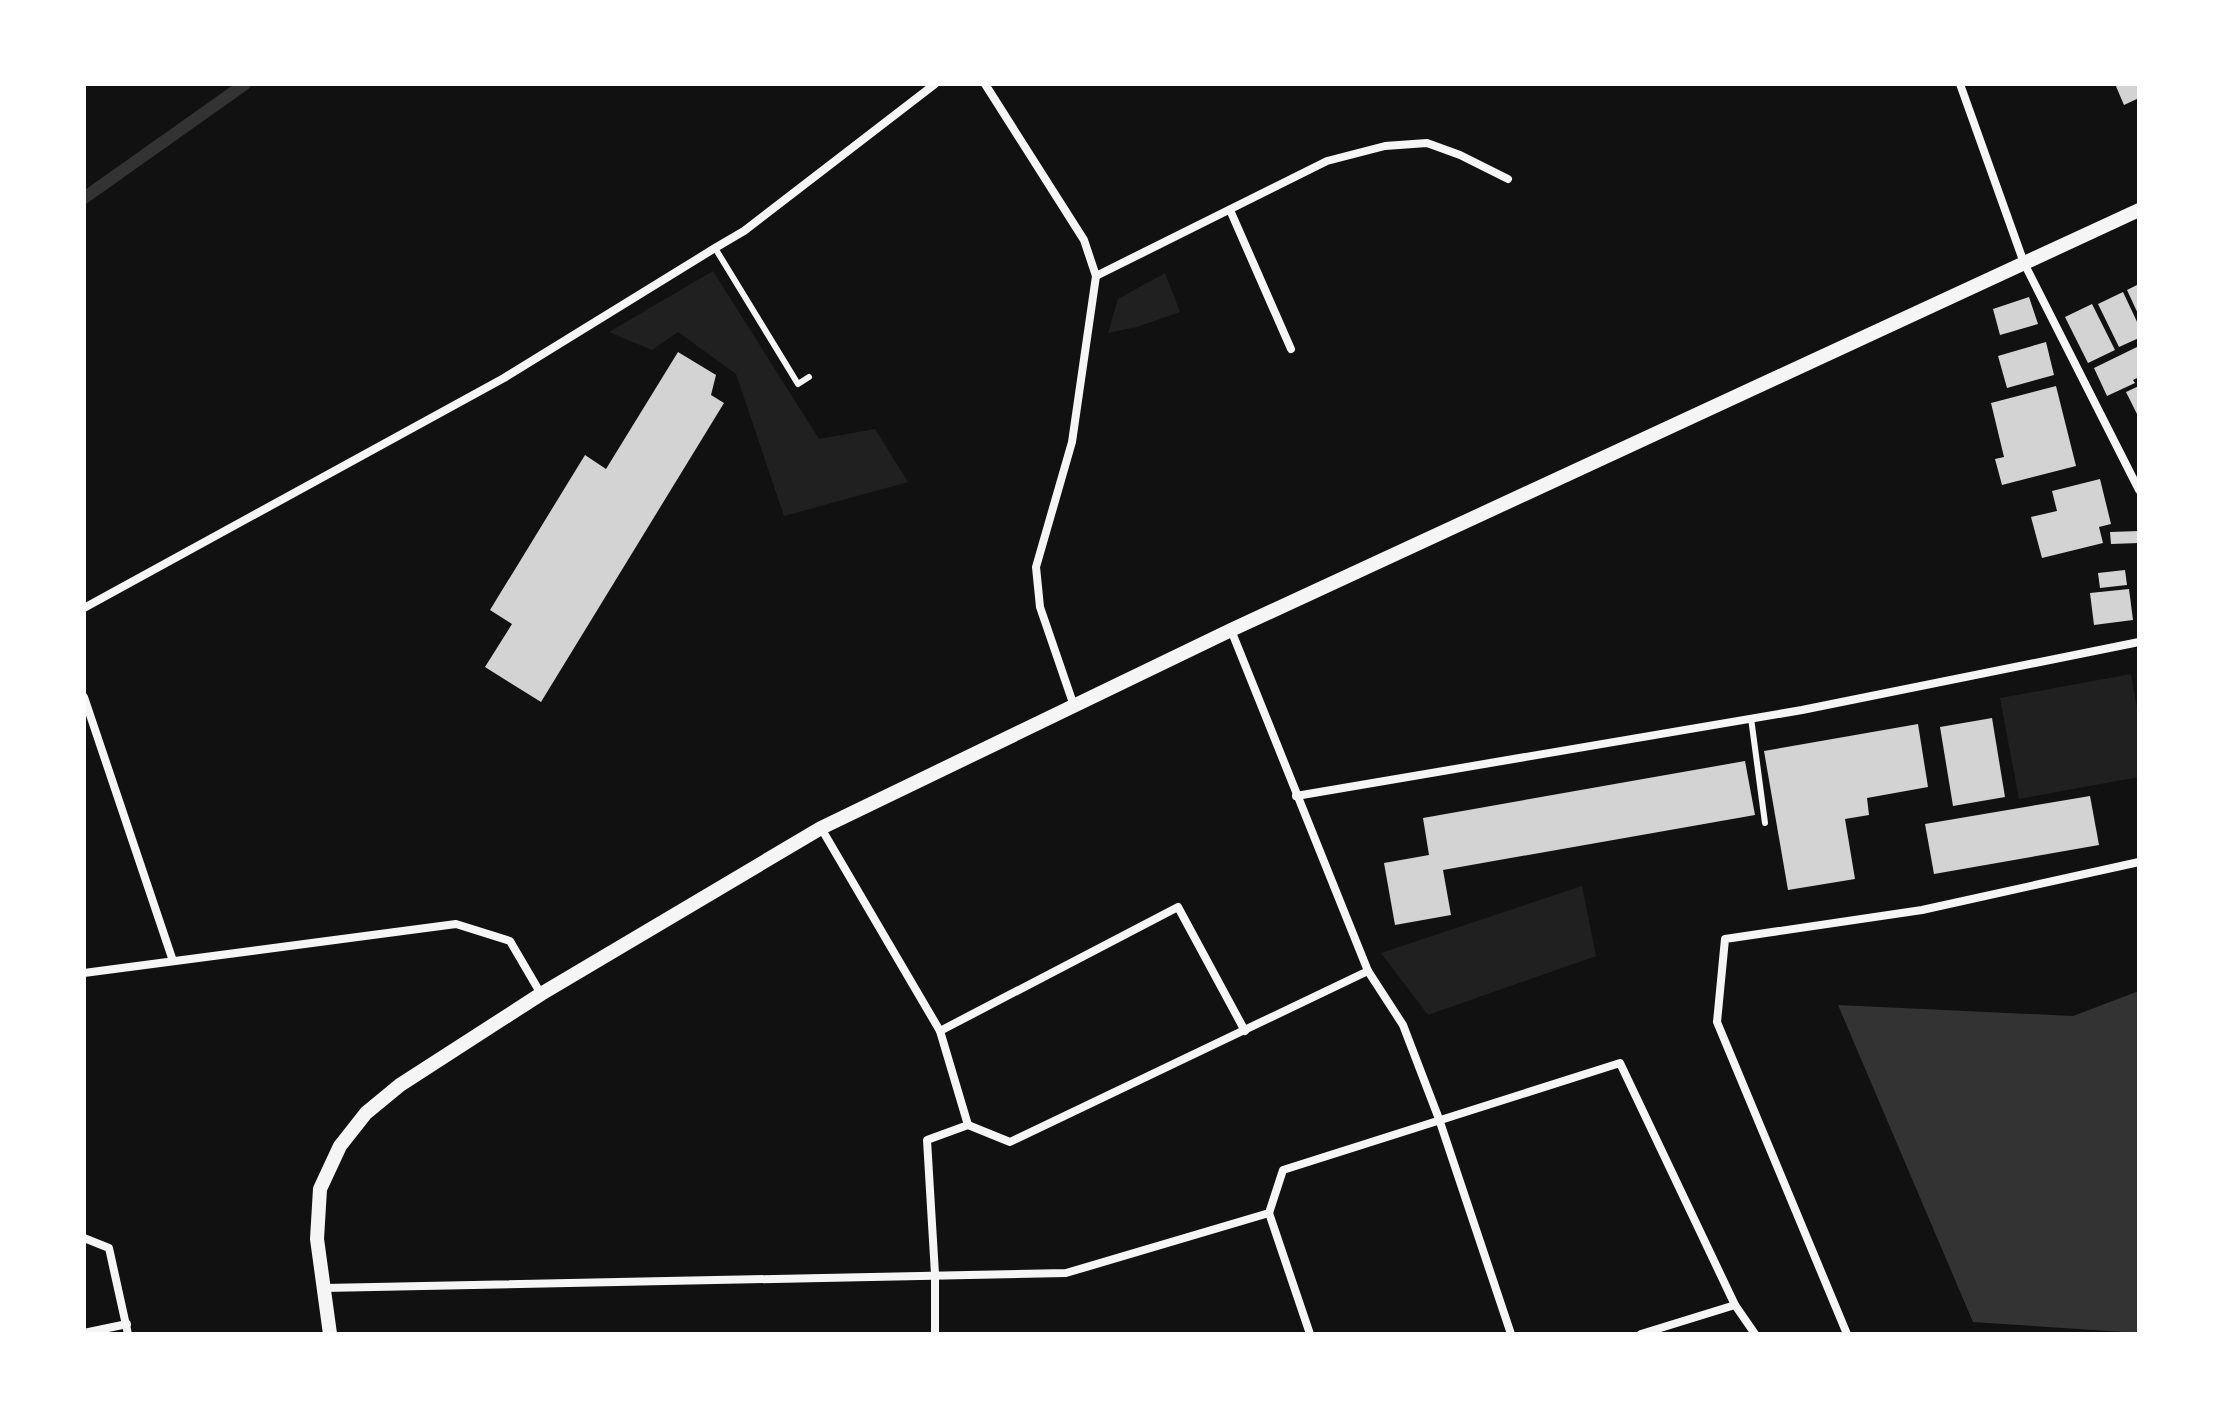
<svg xmlns="http://www.w3.org/2000/svg" width="2223" height="1418" font-family="'Noto Serif',serif">
<style>
.green{fill:#202020}
.water{fill:#333}
.lines{fill:none;stroke-linecap:round;stroke-linejoin:round}
.stream{stroke:#333;stroke-width:12}
.building{fill:#d3d3d3}
.service{stroke:#f5f5f5;stroke-width:6}
.minor{stroke:#f5f5f5;stroke-width:8}
.tertiary{stroke:#f5f5f5;stroke-width:14}
</style>
<rect width="100%" height="100%" fill="#111"/>
<g class="green">
<polygon points="713,271 819,439 875,429 908,482 784,516 736,374 678,332 652,350 609,332"/>
<polygon points="1165,273 1180,312 1137,327 1108,333 1118,299"/>
<polygon points="2131,674 2139,720 2139,777 2019,799 2000,698"/>
<polygon points="1582,886 1596,956 1428,1015 1381,953"/>
</g>
<polygon class="water" points="2139,991 2139,1333 1973,1322 1838,1005 2073,1016"/>
<g class="lines">
<polyline class="stream" points="84,198 245,84"/>
</g>
<g class="building">
<polygon points="2115,84 2139,84 2139,98 2124,105"/>
<polygon points="2139,284 2139,316 2127,290"/>
<polygon points="2123,292 2139,326 2139,338 2119,347 2098,304"/>
<polygon points="2029,297 2038,324 2000,335 1993,309"/>
<polygon points="2092,304 2115,350 2088,363 2065,317"/>
<polygon points="2046,342 2054,375 2007,388 1998,356"/>
<polygon points="2139,346 2139,377 2133,380 2135,383 2107,396 2094,368"/>
<polygon points="678,352 716,375 711,395 724,403 541,702 485,667 512,624 490,610 585,455 606,469"/>
<polygon points="2056,386 2076,466 2002,485 1995,459 2004,457 1991,403"/>
<polygon points="2139,386 2139,418 2126,392"/>
<polygon points="2100,479 2111,524 2099,527 2103,543 2042,558 2031,517 2057,511 2052,491"/>
<polygon points="2139,531 2139,543 2111,544 2110,532"/>
<polygon points="2125,570 2127,585 2100,588 2098,573"/>
<polygon points="2129,589 2133,620 2094,625 2090,593"/>
<polygon points="1992,718 2005,797 1953,806 1940,727"/>
<polygon points="1918,724 1928,787 1867,798 1869,815 1845,819 1855,879 1788,890 1764,751"/>
<polygon points="1745,761 1755,815 1443,870 1451,915 1395,925 1384,863 1429,855 1423,818"/>
<polygon points="2090,796 2099,845 1934,874 1925,824"/>
</g>
<g class="lines">
<g class="service">
<polyline points="715,248 798,384 809,377"/>
<polyline points="1751,718 1765,823"/>
</g>
<g class="minor">
<polyline points="985,84 1084,240 1096,276 1072,442 1036,567 1040,607 1074,706"/>
<polyline points="1960,84 2024,263 2139,490"/>
<polyline points="1230,210 1291,349"/>
<polyline points="1096,276 1327,161 1385,146 1427,143 1460,155 1508,179"/>
<polyline points="84,608 504,378 715,248 744,231 935,84"/>
<polyline points="84,697 173,961"/>
<polyline points="1296,796 1802,710 2139,642"/>
<polyline points="821,828 940,1031 968,1125 927,1140 935,1274 935,1334"/>
<polyline points="1368,971 1403,1025 1439,1119 1511,1334"/>
<polyline points="84,973 456,924 510,941 541,994"/>
<polyline points="940,1031 1178,907 1245,1031"/>
<polyline points="968,1125 1010,1142 1368,971 1231,630"/>
<polyline points="1269,1213 1310,1334"/>
<polyline points="84,1238 109,1248 128,1334"/>
<polyline points="324,1288 1066,1273 1269,1213 1283,1170 1620,1063 1735,1305 1755,1334"/>
<polyline points="84,1333 127,1324"/>
<polyline points="1641,1334 1735,1305"/>
<polyline points="1847,1334 1717,1022 1725,939 1922,910 2139,862"/>
</g>
<polyline class="tertiary" points="330,1334 317,1239 320,1189 340,1146 366,1113 400,1085 541,994 821,828 1231,630 2139,210"/>
</g>
<rect width="2223" height="1418" fill="none" stroke="#ffffff" stroke-width="172"/>
</svg>
